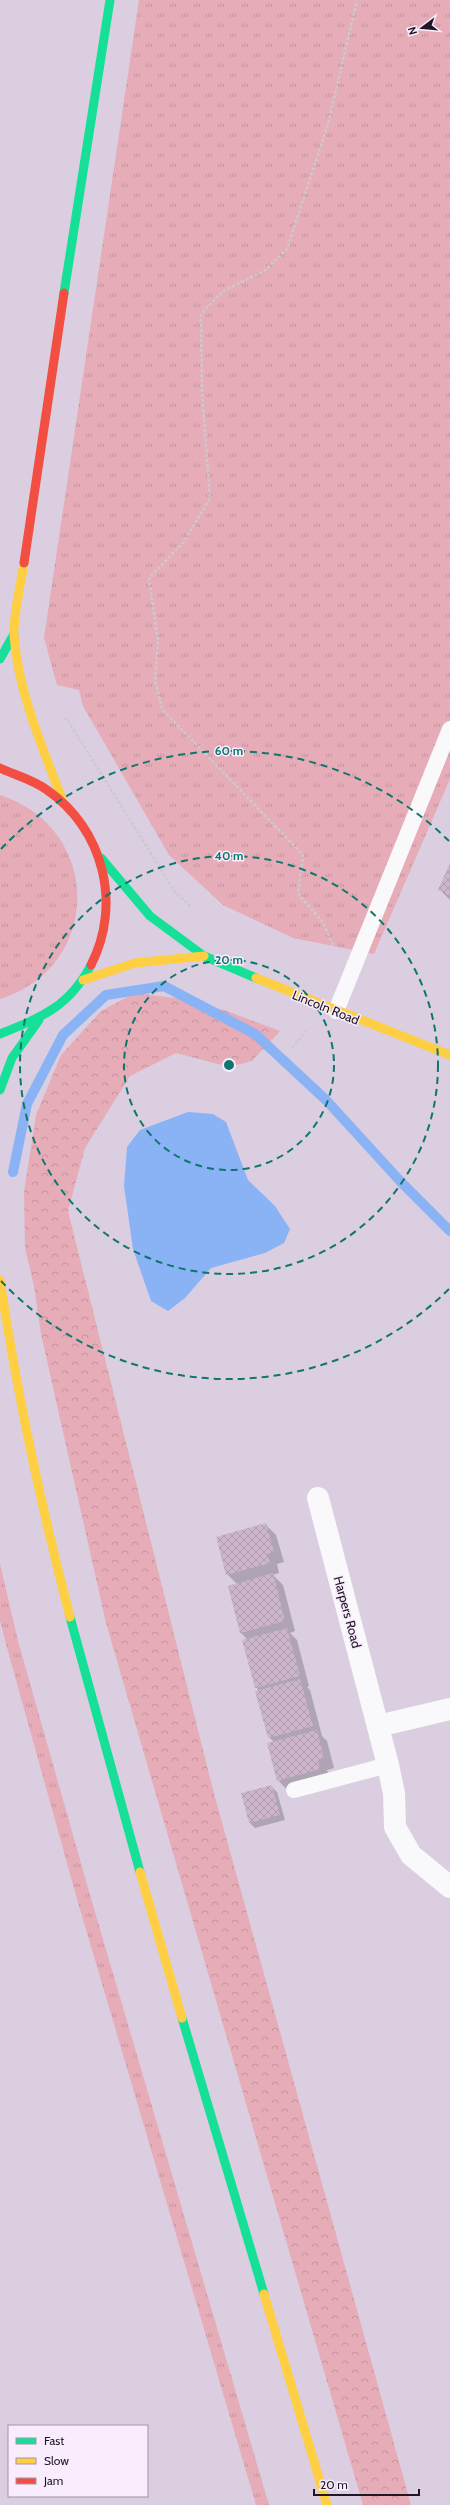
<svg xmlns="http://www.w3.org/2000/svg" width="450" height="2505" font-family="Cabin,sans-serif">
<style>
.grass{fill:url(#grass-tufts)}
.forest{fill:url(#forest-crowns)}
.water{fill:#8ab3f5}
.shadow{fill:#0003}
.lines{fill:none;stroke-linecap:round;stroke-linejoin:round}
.stream{stroke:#8ab3f5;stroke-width:10}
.building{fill:url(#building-cross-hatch)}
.path{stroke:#cdc9cf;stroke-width:2.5;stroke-dasharray:3 2;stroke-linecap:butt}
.lane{stroke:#f9f8fa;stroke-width:16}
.street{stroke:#f9f8fa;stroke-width:22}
.fast{stroke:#16e098;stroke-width:9}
.slow{stroke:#ffcf43;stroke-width:9}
.jam{stroke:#f24e42;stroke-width:9}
.ring{fill:none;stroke:#0f766e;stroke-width:2;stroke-dasharray:7 5}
.labels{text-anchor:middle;stroke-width:3;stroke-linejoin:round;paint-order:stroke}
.street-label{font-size:13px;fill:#1f1723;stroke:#f8ecfd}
.centre{fill:#0f766e;stroke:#f8ecfd;stroke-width:2}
.ring-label{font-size:12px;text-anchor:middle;font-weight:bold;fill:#0f766e;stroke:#f8ecfd;stroke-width:3;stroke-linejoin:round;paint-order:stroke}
</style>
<defs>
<pattern id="grass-tufts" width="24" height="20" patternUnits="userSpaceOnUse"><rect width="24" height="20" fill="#e6acb8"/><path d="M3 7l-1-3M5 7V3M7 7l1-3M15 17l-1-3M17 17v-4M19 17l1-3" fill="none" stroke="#c5939e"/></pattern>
<pattern id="forest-crowns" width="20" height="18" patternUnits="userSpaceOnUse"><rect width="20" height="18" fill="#e6acb8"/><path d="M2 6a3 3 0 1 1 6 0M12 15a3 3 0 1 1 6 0" fill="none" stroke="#c5939e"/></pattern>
<pattern id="building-cross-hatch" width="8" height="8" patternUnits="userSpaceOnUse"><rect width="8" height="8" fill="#cdb6cc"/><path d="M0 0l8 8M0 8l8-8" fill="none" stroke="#b09caf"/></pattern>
</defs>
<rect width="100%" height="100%" fill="#dacee0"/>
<g class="grass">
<polygon points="139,0 450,0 450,779 374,954 293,938 223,905 169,855 83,706 79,690 57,685 44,638"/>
<path d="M0 795C103 828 103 967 0 999Z"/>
<polygon points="0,1564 18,1641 90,1895 269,2505 256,2505 77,1899 6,1644 0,1620"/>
</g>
<polygon class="forest" points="135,993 182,999 224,1010 280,1031 252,1061 229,1067 176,1053 130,1076 85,1148 68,1211 213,1790 411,2505 363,2505 106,1623 41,1334 34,1286 25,1248 24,1192 36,1115 61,1055 101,1011"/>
<polygon class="water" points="188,1112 213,1114 226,1122 248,1180 275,1206 290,1229 284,1243 265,1253 211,1268 185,1298 168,1311 151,1301 133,1249 124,1186 127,1147 140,1130"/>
<g class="shadow">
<polygon points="450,866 450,900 439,889"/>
<polygon points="266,1525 276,1535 284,1562 277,1564 279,1573 273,1575 283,1585 295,1631 290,1633 297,1640 309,1686 307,1687 310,1690 322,1736 327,1741 334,1768 327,1770 330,1779 288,1791 278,1780 274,1742 269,1737 259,1691 256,1687 248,1640 241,1633 229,1586 237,1584 227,1574"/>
<polygon points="271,1786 277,1792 285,1820 255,1828 250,1823 242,1794"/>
</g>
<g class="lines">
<polyline class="stream" points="13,1172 27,1104 63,1035 106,995 164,986 255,1034 326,1100 401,1182 450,1231"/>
</g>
<g class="building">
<polygon points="450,863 450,896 438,890"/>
<polygon points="266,1523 274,1552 267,1554 270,1563 226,1575 216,1537"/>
<polygon points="273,1573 285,1621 240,1633 228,1586"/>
<polygon points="287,1628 300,1676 255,1688 242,1640"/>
<polygon points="300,1679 313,1726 268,1738 255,1691"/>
<polygon points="317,1730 324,1758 318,1760 320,1769 277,1781 267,1743"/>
<polygon points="272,1785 280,1815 249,1823 241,1793"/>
</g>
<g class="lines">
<g class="path">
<polyline points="64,719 67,719 175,892 190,906"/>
<polyline points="333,945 322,921 298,894 303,855 162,709 155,680 158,640 149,578 184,542 210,498 202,392 201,314 223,291 264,271 287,249 328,124 357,0"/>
<polyline points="292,1048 306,1031"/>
</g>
<g class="lane">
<polyline points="336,1011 450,729"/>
<polyline points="294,1790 388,1765"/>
</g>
<g class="street">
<polyline points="318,1498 388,1765 394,1793 395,1827 411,1855 450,1887"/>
<polyline points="378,1726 450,1709"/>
</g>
<g class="fast">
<polyline points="64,293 110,0"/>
<polyline points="0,659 14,634"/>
<polyline points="101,858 150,916 204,956 256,978"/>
<path d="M0 1034C42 1017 69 1007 91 965"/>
<polyline points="0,1090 12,1058 39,1020"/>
<polyline points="70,1617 140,1872"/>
<polyline points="182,2018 264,2294"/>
</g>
<g class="slow">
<path d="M24 563C21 583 13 616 14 635 18 692 42 746 62 799"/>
<polyline points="256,978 450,1055"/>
<polyline points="83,980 135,963 204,956"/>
<path d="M0 1280C17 1394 41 1506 70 1617"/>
<polyline points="140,1872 182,2018"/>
<polyline points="264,2294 327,2505"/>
</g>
<g class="jam">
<polyline points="24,563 64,293"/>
<path d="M0 768C15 775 34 780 47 790 104 829 122 905 91 965"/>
</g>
</g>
<g class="ring">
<circle cx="229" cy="1065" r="105"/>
<circle cx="229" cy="1065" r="209"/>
<path d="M449 1289A314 314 0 0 1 1 1281M1 849A314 314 0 0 1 449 841"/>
</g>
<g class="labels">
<g class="street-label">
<text transform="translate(326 1007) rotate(22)" y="5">Lincoln Road</text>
<text transform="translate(348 1612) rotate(75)" y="5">Harpers Road</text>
</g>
</g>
<circle cx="229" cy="1065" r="6" class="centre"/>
<g class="ring-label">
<text x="229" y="755">60 m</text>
<text x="229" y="860">40 m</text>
<text x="229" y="964">20 m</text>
</g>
<rect x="8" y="2425" width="140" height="72" fill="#f8ecfd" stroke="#a197a6"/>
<rect x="16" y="2438" width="20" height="6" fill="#16e098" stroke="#a197a6"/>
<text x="44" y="2445" font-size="12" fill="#1f1723">Fast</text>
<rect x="16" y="2458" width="20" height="6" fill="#ffcf43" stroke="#a197a6"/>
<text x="44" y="2465" font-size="12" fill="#1f1723">Slow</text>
<rect x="16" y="2478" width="20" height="6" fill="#f24e42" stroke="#a197a6"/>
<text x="44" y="2485" font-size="12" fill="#1f1723">Jam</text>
<g transform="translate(422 28) rotate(254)" stroke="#f8ecfd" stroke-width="3" paint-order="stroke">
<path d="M0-3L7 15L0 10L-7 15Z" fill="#1f1723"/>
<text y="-6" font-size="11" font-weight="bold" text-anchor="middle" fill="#1f1723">N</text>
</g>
<path d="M314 2489v6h105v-6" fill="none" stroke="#1f1723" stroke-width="2"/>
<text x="320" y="2489" font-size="12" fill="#1f1723" stroke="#f8ecfd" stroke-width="3" paint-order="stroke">20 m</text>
</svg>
